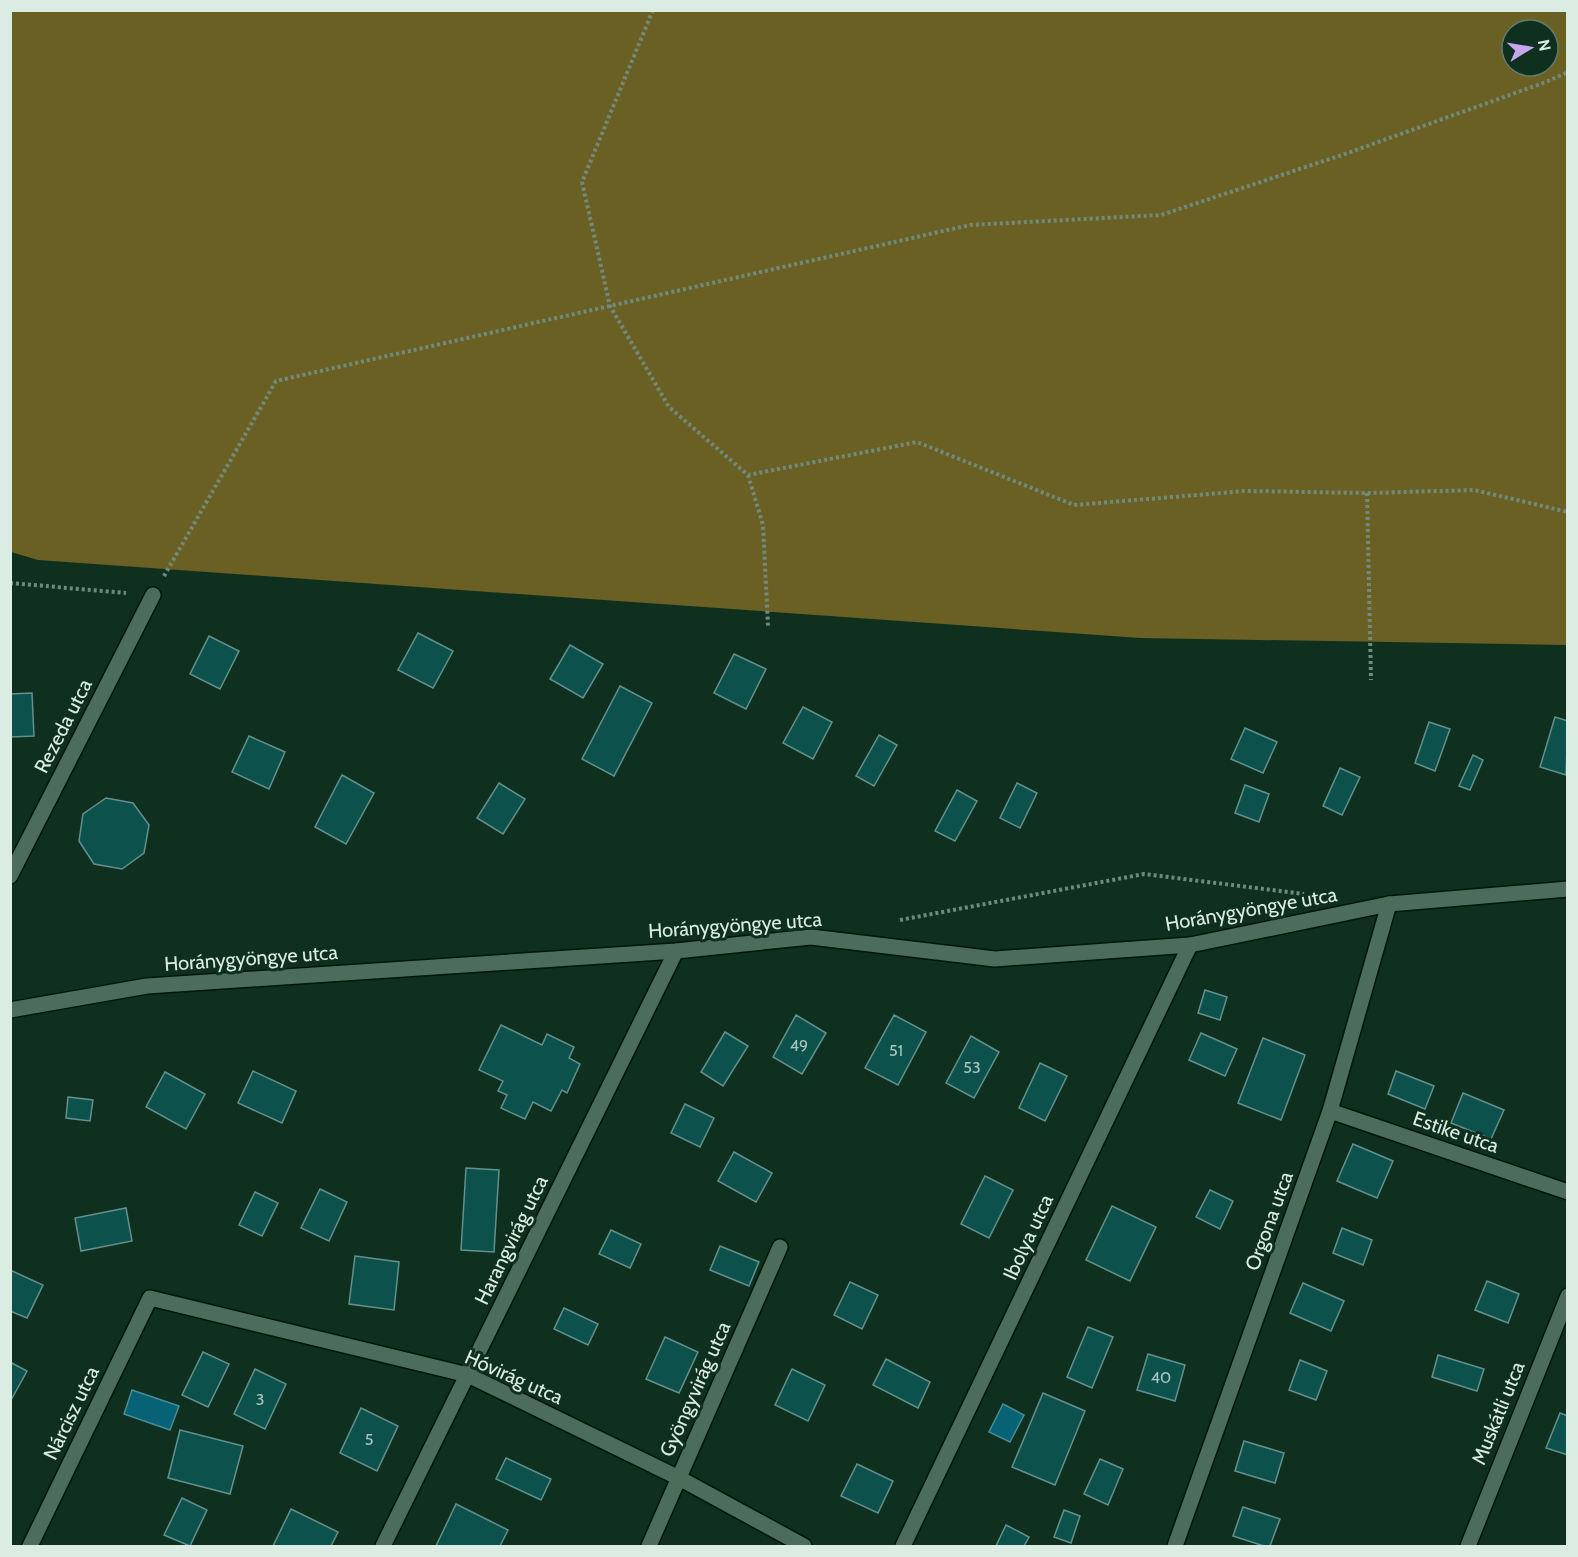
<svg xmlns="http://www.w3.org/2000/svg" width="1578" height="1557" font-family="Cabin,sans-serif">
<style>
.forest{fill:#6a6024;fill-rule:evenodd}
.water{fill:#076275;stroke:#478c96;stroke-width:1.5}
.building{fill:#0d514d;stroke:#63908c;stroke-width:1.5}
.lines{fill:none;stroke-linecap:round;stroke-linejoin:round}
.minor-casing{stroke:#01160a;stroke-width:18}
.path{stroke:#708a7c;stroke-width:4;stroke-dasharray:3 3;stroke-linecap:butt}
.minor{stroke:#4b6d59;stroke-width:15}
.labels{text-anchor:middle;stroke-width:6;stroke-linejoin:round;paint-order:stroke}
.number-label{font-size:16px;fill:#a8c6bd}
.street-label{font-size:20px;fill:#dbede2;stroke:#0f301f}
</style>
<rect width="100%" height="100%" fill="#0f301f"/>
<path class="forest" d="M10 11H1567V645L1141 638 38 560 11 552ZM1512 30H1548V66H1512Z"/>
<g class="water">
<polygon points="132,1390 179,1406 170,1430 124,1414"/>
<polygon points="1003,1404 1024,1415 1010,1442 989,1432"/>
</g>
<g class="building">
<polygon points="418,633 453,651 433,688 398,670"/>
<polygon points="209,636 239,651 220,689 190,674"/>
<polygon points="570,645 603,664 583,698 550,679"/>
<polygon points="734,654 766,669 746,709 714,693"/>
<polygon points="620,686 652,703 614,776 582,759"/>
<polygon points="32,693 34,736 10,737 10,694"/>
<polygon points="803,707 832,722 813,759 783,743"/>
<polygon points="1555,717 1568,721 1566,775 1540,767"/>
<polygon points="1429,722 1450,729 1435,771 1415,763"/>
<polygon points="1245,728 1277,742 1263,773 1231,759"/>
<polygon points="879,735 897,745 874,786 856,776"/>
<polygon points="249,736 285,752 269,789 232,772"/>
<polygon points="1473,755 1483,760 1470,790 1459,786"/>
<polygon points="1340,768 1360,777 1342,815 1323,806"/>
<polygon points="342,775 374,793 346,844 315,827"/>
<polygon points="499,783 525,799 503,834 477,818"/>
<polygon points="1017,783 1037,793 1020,828 1000,818"/>
<polygon points="1245,785 1269,794 1259,822 1235,813"/>
<polygon points="957,790 977,801 955,841 935,831"/>
<polygon points="106,798 133,803 149,825 144,853 122,869 94,864 79,841 83,814"/>
<polygon points="1205,990 1227,997 1220,1020 1198,1013"/>
<polygon points="796,1015 826,1033 802,1074 773,1057"/>
<polygon points="894,1015 926,1032 898,1085 865,1068"/>
<polygon points="501,1025 542,1045 547,1034 574,1047 569,1058 580,1064 567,1093 562,1090 551,1111 533,1102 525,1119 501,1108 507,1095 498,1091 503,1081 479,1070"/>
<polygon points="725,1032 748,1046 723,1086 701,1072"/>
<polygon points="1201,1033 1237,1049 1225,1076 1189,1060"/>
<polygon points="971,1036 999,1052 974,1098 946,1083"/>
<polygon points="1263,1038 1305,1055 1281,1120 1238,1103"/>
<polygon points="1040,1063 1067,1076 1045,1121 1019,1108"/>
<polygon points="253,1071 296,1091 282,1123 238,1103"/>
<polygon points="1396,1071 1434,1086 1425,1109 1388,1094"/>
<polygon points="165,1072 205,1094 186,1129 146,1107"/>
<polygon points="1463,1093 1504,1110 1491,1139 1451,1123"/>
<polygon points="68,1097 93,1100 90,1121 66,1118"/>
<polygon points="685,1104 714,1118 700,1147 671,1133"/>
<polygon points="1353,1144 1393,1161 1377,1198 1337,1181"/>
<polygon points="734,1152 772,1173 756,1202 718,1181"/>
<polygon points="466,1168 499,1170 494,1252 461,1250"/>
<polygon points="985,1176 1013,1190 989,1238 961,1224"/>
<polygon points="320,1189 347,1202 329,1241 301,1228"/>
<polygon points="1210,1190 1233,1201 1220,1229 1196,1217"/>
<polygon points="255,1192 278,1203 262,1236 239,1225"/>
<polygon points="1112,1206 1156,1227 1130,1281 1086,1260"/>
<polygon points="126,1208 132,1241 81,1251 75,1218"/>
<polygon points="1342,1228 1372,1240 1363,1265 1333,1253"/>
<polygon points="611,1230 641,1244 630,1268 599,1254"/>
<polygon points="720,1246 759,1262 749,1286 710,1270"/>
<polygon points="355,1256 399,1262 394,1310 349,1304"/>
<polygon points="10,1270 43,1285 27,1318 10,1311"/>
<polygon points="1487,1281 1519,1294 1508,1323 1475,1310"/>
<polygon points="850,1282 878,1295 862,1329 834,1315"/>
<polygon points="1303,1283 1344,1301 1331,1331 1290,1313"/>
<polygon points="564,1308 598,1324 588,1345 554,1329"/>
<polygon points="1088,1327 1113,1337 1092,1388 1067,1377"/>
<polygon points="665,1337 698,1352 679,1393 646,1379"/>
<polygon points="203,1352 229,1364 208,1407 182,1395"/>
<polygon points="1148,1354 1185,1365 1175,1401 1137,1390"/>
<polygon points="1438,1355 1484,1369 1477,1391 1432,1377"/>
<polygon points="886,1359 930,1382 918,1408 873,1385"/>
<polygon points="1300,1360 1327,1371 1316,1400 1289,1390"/>
<polygon points="10,1362 27,1371 10,1402"/>
<polygon points="255,1369 286,1384 265,1429 234,1414"/>
<polygon points="792,1369 825,1385 808,1421 775,1405"/>
<polygon points="1043,1393 1085,1411 1055,1485 1012,1467"/>
<polygon points="361,1408 398,1426 377,1471 340,1453"/>
<polygon points="1560,1413 1568,1416 1568,1455 1546,1448"/>
<polygon points="180,1430 243,1446 230,1494 168,1478"/>
<polygon points="1244,1441 1284,1453 1275,1483 1235,1471"/>
<polygon points="506,1458 551,1479 541,1500 496,1479"/>
<polygon points="1100,1459 1123,1469 1108,1505 1084,1494"/>
<polygon points="857,1464 893,1481 878,1513 841,1496"/>
<polygon points="182,1498 207,1510 190,1546 164,1535"/>
<polygon points="456,1504 508,1530 500,1546 436,1546"/>
<polygon points="1243,1507 1280,1519 1270,1546 1264,1546 1233,1536"/>
<polygon points="291,1509 338,1532 331,1546 273,1546"/>
<polygon points="1064,1510 1080,1516 1071,1543 1054,1537"/>
<polygon points="1006,1525 1029,1537 1024,1546 996,1546"/>
</g>
<g class="lines">
<g class="minor-casing">
<g id="minor">
<polyline points="10,876 153,595"/>
<polyline points="10,1010 147,986 676,951 811,937 995,959 1190,945 1389,904 1568,889"/>
<polyline points="1330,1111 1568,1192"/>
<polyline points="30,1546 150,1298 468,1375 679,1478 804,1546"/>
<polyline points="383,1546 676,951"/>
<polyline points="649,1546 780,1247"/>
<polyline points="903,1546 1190,945"/>
<polyline points="1175,1546 1330,1111 1389,904"/>
<polyline points="1468,1546 1568,1296"/>
</g>
</g>
<g class="path">
<polyline points="653,10 582,182 610,306 669,407 748,475 917,442 1074,505 1246,491 1367,493 1474,490 1568,512"/>
<polyline points="748,475 763,525 768,626"/>
<polyline points="1367,493 1371,680"/>
<polyline points="164,576 276,381 970,225 1161,215 1342,155 1546,82 1568,72"/>
<polyline points="10,583 126,593"/>
<polyline points="900,920 1144,874 1304,894"/>
</g>
<use href="#minor" class="minor"/>
</g>
<g class="labels">
<g class="number-label">
<text x="799" y="1051">49</text>
<text x="896" y="1056">51</text>
<text x="972" y="1073">53</text>
<text x="1161" y="1383">40</text>
<text x="260" y="1405">3</text>
<text x="369" y="1445">5</text>
</g>
<g class="street-label">
<text transform="translate(63 726) rotate(-63)" y="7">Rezeda utca</text>
<text transform="translate(1251 909) rotate(-10)" y="7">Horánygyöngye utca</text>
<text transform="translate(735 925) rotate(-4)" y="7">Horánygyöngye utca</text>
<text transform="translate(251 958) rotate(-4)" y="7">Horánygyöngye utca</text>
<text transform="translate(1456 1132) rotate(19)" y="7">Estike utca</text>
<text transform="translate(1269 1221) rotate(-70)" y="7">Orgona utca</text>
<text transform="translate(1028 1237) rotate(-65)" y="7">Ibolya utca</text>
<text transform="translate(511 1240) rotate(-64)" y="7">Harangvirág utca</text>
<text transform="translate(514 1377) rotate(24)" y="7">Hóvirág utca</text>
<text transform="translate(695 1389) rotate(-66)" y="7">Gyöngyvirág utca</text>
<text transform="translate(71 1413) rotate(-64)" y="7">Nárcisz utca</text>
<text transform="translate(1498 1413) rotate(-68)" y="7">Muskátli utca</text>
</g>
</g>
<rect width="1578" height="1557" fill="none" stroke="#dbede2" stroke-width="24"/>
<g transform="translate(1530 48) rotate(79)"><circle r="28" fill="#0f301f" stroke="#617c6d" stroke-width="1.5"/>
<path d="M0-4.5L10 22L0 15L-10 22Z" fill="#c8a6ef"/>
<text y="-9" font-size="16" font-weight="bold" text-anchor="middle" fill="#dbede2">N</text>
</g>
</svg>
